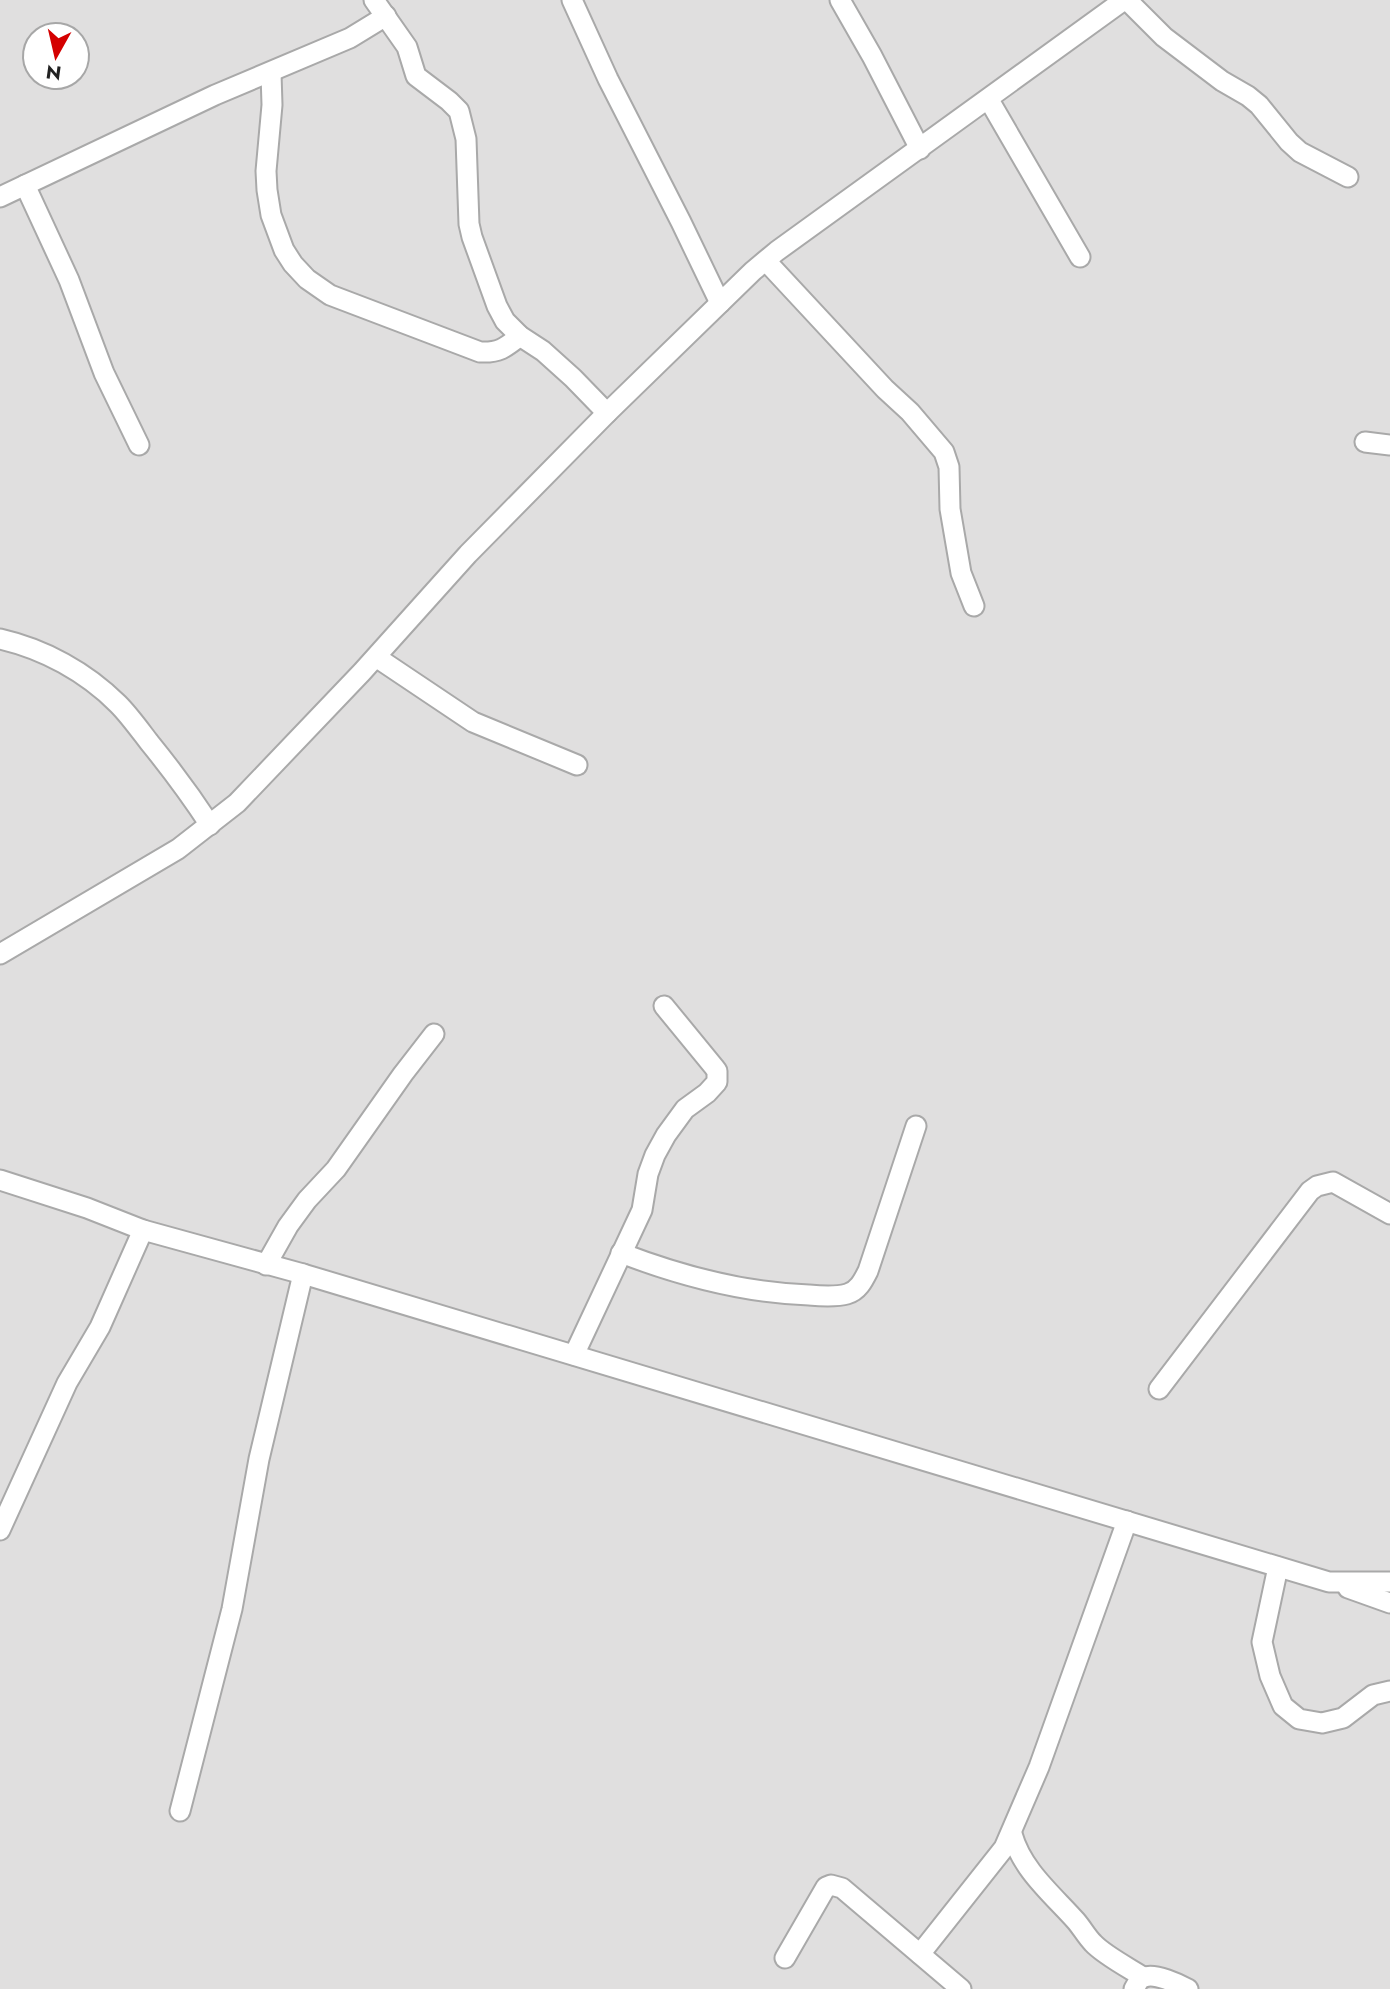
<svg xmlns="http://www.w3.org/2000/svg" width="1390" height="1989" font-family="Jost,sans-serif">
<style>
.residential{fill:#e0dfdf;fill-rule:evenodd}
.lines{fill:none;stroke-linecap:round;stroke-linejoin:round}
.minor-casing{stroke:#a9a9a9;stroke-width:23}
.minor{stroke:#fff;stroke-width:19}
</style>
<rect width="100%" height="100%" fill="#f2efe9"/>
<path class="residential" d="M0 0H1390V1989H0ZM35 35H77V77H35Z"/>
<g class="lines">
<g class="minor-casing">
<g id="minor">
<polyline points="374,0 407,47 416,76 449,101 459,111 466,139 469,224 472,237 497,306 505,321 520,336 543,351 573,378 607,413"/>
<polyline points="572,0 608,79 681,222 720,303"/>
<polyline points="840,0 872,56 920,149"/>
<polyline points="1127,0 1164,37 1222,81 1248,96 1259,105 1289,142 1300,152 1348,177"/>
<path d="M271 73 272 105 266 171 267 190 271 215 284 250 293 264 307 279 330 295 480 352C499 353 505 348 520 336"/>
<polyline points="989,100 1080,257"/>
<polyline points="25,185 69,280 104,373 139,445"/>
<polyline points="0,197 215,95 350,38 386,16"/>
<polyline points="766,261 885,389 910,412 944,452 949,467 950,509 961,573 974,606"/>
<polyline points="1365,442 1390,445"/>
<path d="M0 639C44 649 86 672 118 704 129 715 139 729 149 742 171 769 191 796 210 825"/>
<polyline points="376,657 473,722 577,765"/>
<polyline points="0,954 178,849 237,803 362,672 468,554 607,413 753,271 777,251 1124,0"/>
<polyline points="0,1180 87,1208 143,1230 303,1274 1329,1582 1390,1582"/>
<path d="M621 1253C681 1276 745 1293 809 1295 821 1296 836 1297 847 1294 858 1291 863 1281 868 1271L916 1126"/>
<polyline points="266,1265 288,1226 307,1200 336,1169 403,1074 434,1034"/>
<polyline points="574,1355 642,1210 648,1174 655,1155 666,1135 685,1109 707,1093 717,1082 717,1071 714,1067 664,1006"/>
<polyline points="1159,1389 1310,1191 1317,1186 1333,1182 1390,1214"/>
<polyline points="0,1530 67,1383 100,1327 143,1230"/>
<polyline points="1278,1567 1262,1642 1270,1676 1283,1706 1299,1719 1322,1723 1343,1718 1373,1695 1390,1691"/>
<polyline points="1348,1588 1390,1603"/>
<polyline points="180,1811 232,1609 259,1459 303,1274"/>
<path d="M1012 1834C1022 1870 1052 1894 1076 1921 1082 1928 1087 1937 1093 1943 1104 1955 1129 1968 1143 1977"/>
<polyline points="920,1954 1004,1848 1039,1767 1127,1521"/>
<polyline points="785,1958 826,1887 831,1885 842,1888 961,1989"/>
<path d="M1134 1989C1137 1984 1139 1978 1145 1977 1155 1973 1179 1984 1188 1989"/>
</g>
</g>
<use href="#minor" class="minor"/>
</g>
<g transform="translate(56 56) rotate(188)"><circle r="33" fill="#ffffff" stroke="#a7a7a7" stroke-width="2"/>
<path d="M0-5L12 26L0 18L-12 26Z" fill="#d40000"/>
<text y="-10" font-size="19" font-weight="bold" text-anchor="middle" fill="#222222">N</text>
</g>
</svg>
